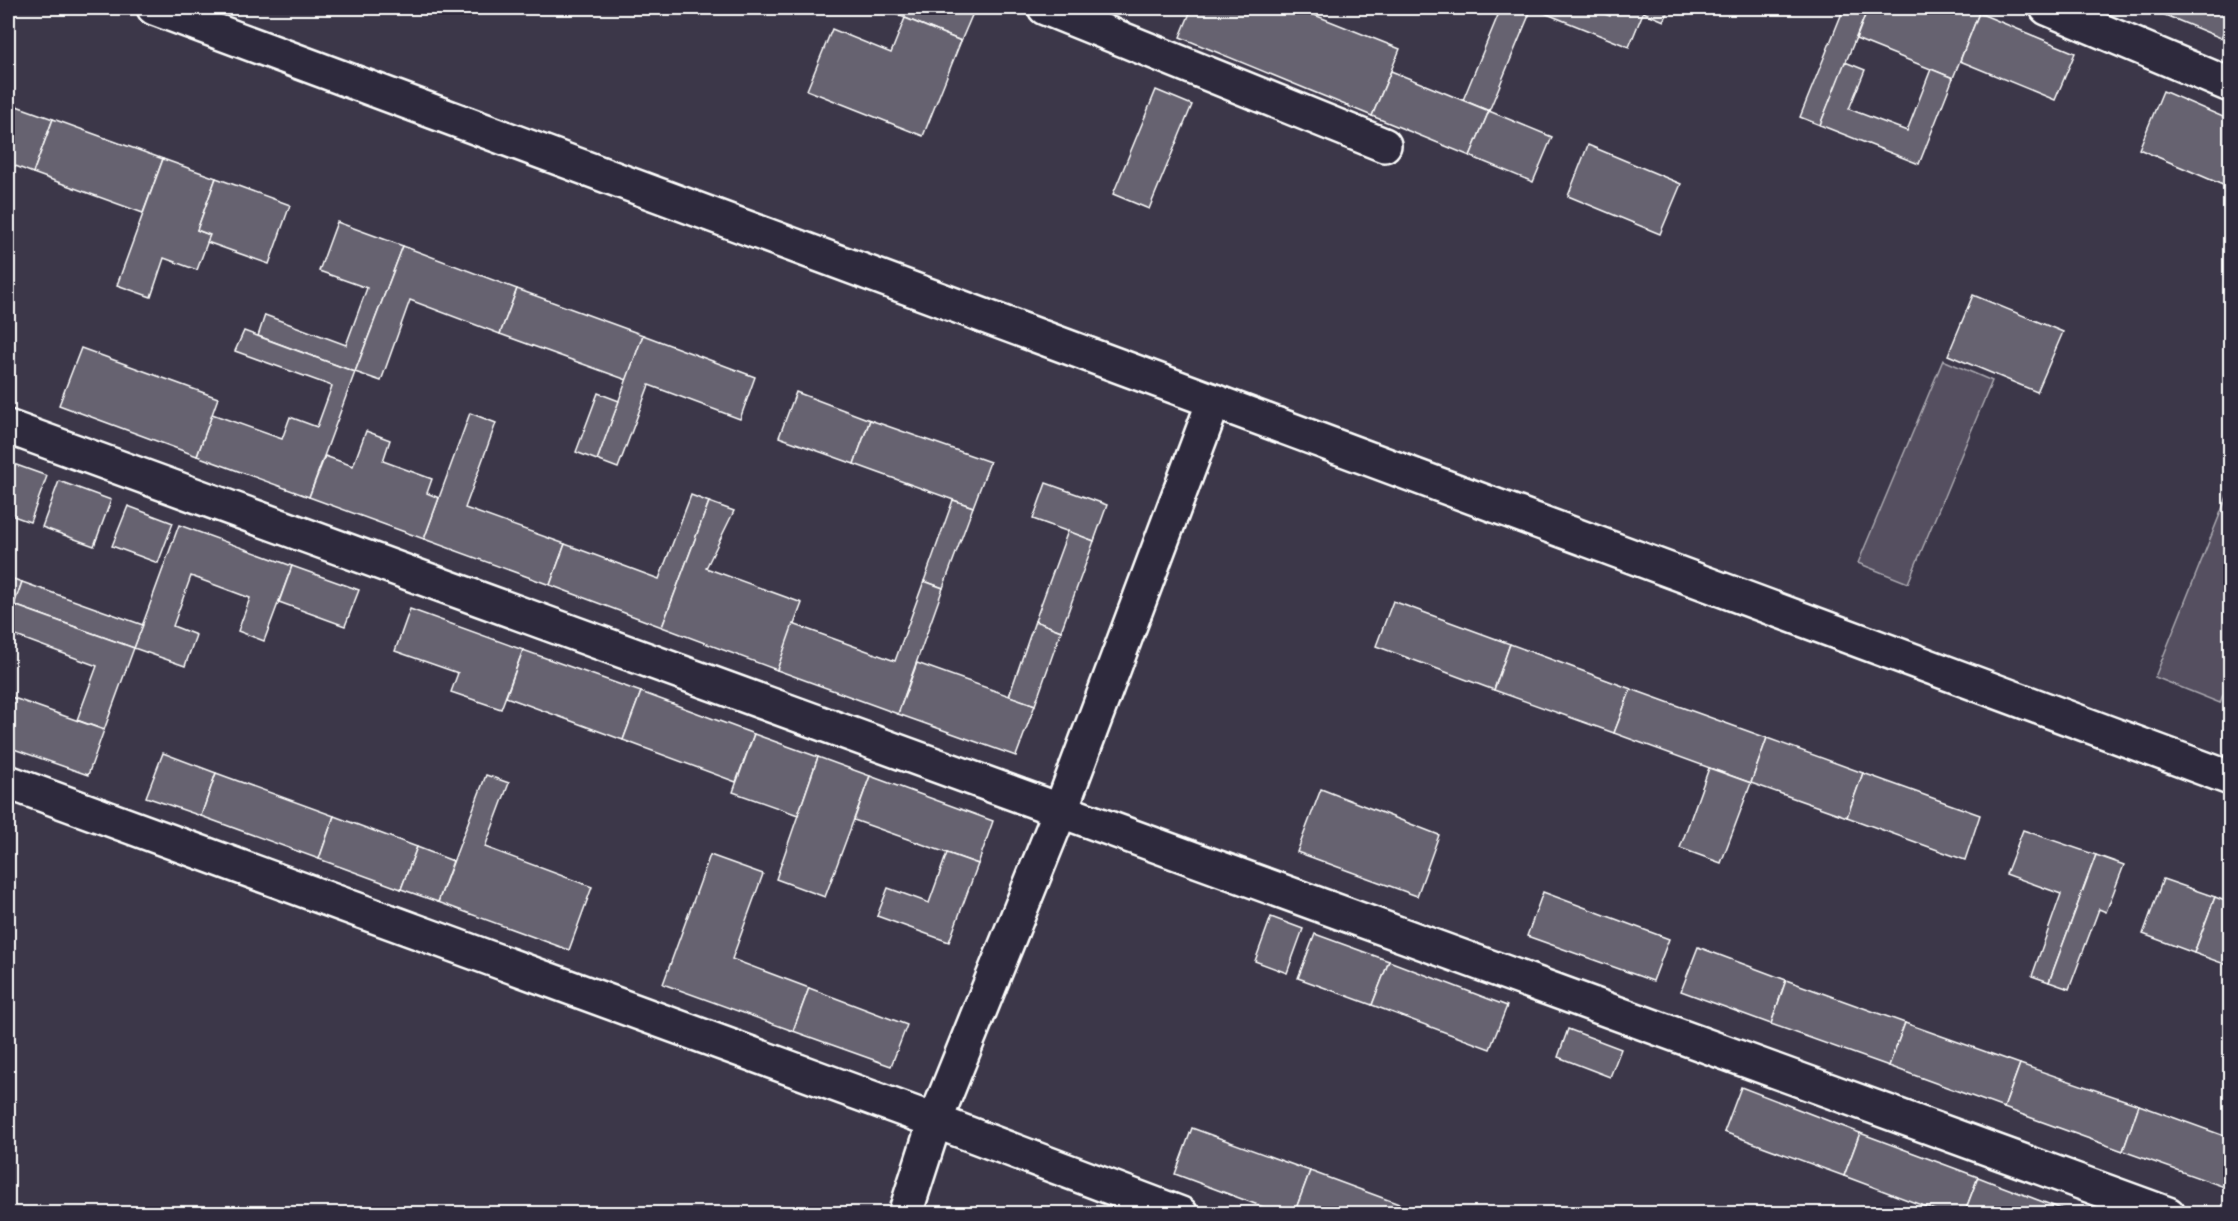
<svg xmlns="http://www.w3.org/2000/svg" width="2238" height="1221" font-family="'Playpen Sans',sans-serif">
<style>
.green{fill:#555060;stroke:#aaa8b0;stroke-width:1.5}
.building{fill:#666270;stroke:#fff;stroke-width:1.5}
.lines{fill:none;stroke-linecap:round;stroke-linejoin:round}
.minor-casing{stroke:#fff;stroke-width:38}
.tertiary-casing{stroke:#fff;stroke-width:38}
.minor{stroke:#2f2a3d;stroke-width:33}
.tertiary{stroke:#2f2a3d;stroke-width:33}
</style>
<rect width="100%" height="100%" fill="#3c3749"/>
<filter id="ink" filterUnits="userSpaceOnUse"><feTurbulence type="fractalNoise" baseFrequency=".0167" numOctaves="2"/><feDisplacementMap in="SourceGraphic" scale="12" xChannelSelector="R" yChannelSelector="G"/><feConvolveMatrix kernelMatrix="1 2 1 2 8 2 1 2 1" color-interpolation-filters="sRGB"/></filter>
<g filter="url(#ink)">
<g class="green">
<polygon points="1943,360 1992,381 1908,583 1858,563"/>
<polygon points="2230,489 2230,676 2220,703 2155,677"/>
</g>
<g class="building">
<polygon points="881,8 959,8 973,13 961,41"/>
<polygon points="1192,8 1297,8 1400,49 1372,116 1180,37"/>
<polygon points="1501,8 1532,8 1489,111 1463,100"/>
<polygon points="1532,8 1589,8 1610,16 1613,8 1645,8 1629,47"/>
<polygon points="1645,8 1670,8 1664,21 1643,12"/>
<polygon points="1830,8 1868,8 1820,125 1800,117 1842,13"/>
<polygon points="1868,8 1966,8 1979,13 1953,78 1856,39"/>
<polygon points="2148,8 2230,8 2230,17 2221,38"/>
<polygon points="1979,13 2075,53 2055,100 1960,61"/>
<polygon points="905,18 961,41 923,136 807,90 832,29 891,53"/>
<polygon points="1845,62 1865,70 1849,109 1907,131 1931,69 1953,78 1919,164 1820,125"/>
<polygon points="1391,71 1489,111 1470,156 1372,116"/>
<polygon points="1156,90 1192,105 1149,209 1113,194"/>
<polygon points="2163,91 2230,120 2230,188 2139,149"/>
<polygon points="8,103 53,119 33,173 8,163"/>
<polygon points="1489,111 1552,137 1533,182 1470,156"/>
<polygon points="53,119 163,159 143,213 33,173"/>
<polygon points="1588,145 1681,184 1660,234 1568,196"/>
<polygon points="163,159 216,178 197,230 210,235 197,270 164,258 151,297 117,285"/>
<polygon points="216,178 290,205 269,264 207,242 210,235 197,230"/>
<polygon points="337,222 403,246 355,372 258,336 265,315 346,345 367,288 319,271"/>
<polygon points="403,246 517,289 500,334 410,300 381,381 355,372"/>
<polygon points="517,289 643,335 627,380 500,334"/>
<polygon points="1973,295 2063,332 2037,392 1948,355"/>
<polygon points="244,331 355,372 309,497 197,456 212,414 282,439 290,417 317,427 332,386 235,351"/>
<polygon points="643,335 755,377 740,419 649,385 618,468 597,460"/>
<polygon points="81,348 218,398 197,456 59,405"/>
<polygon points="796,392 870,420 854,464 779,437"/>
<polygon points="598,393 619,401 597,460 576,452"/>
<polygon points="470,413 496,423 465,508 565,544 550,585 424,539"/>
<polygon points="870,420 990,462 973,507 854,464"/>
<polygon points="366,431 390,440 383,461 432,479 427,493 439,498 424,539 309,497 325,456 353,466"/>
<polygon points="8,462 47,476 30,522 8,514"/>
<polygon points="59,481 111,500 94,546 42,527"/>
<polygon points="1046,483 1107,505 1094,541 1033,519"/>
<polygon points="691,495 709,502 662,627 550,585 565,544 659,579"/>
<polygon points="953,500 973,507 943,588 924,581"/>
<polygon points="709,502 734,511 706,568 802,603 777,670 662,627"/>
<polygon points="128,506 173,523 158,563 112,546"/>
<polygon points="179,525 292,566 264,641 238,631 250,598 191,576 173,626 196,635 185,666 134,648"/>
<polygon points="1068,531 1094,541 1061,631 1035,621"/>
<polygon points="292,566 359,590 345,626 279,602"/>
<polygon points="8,577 22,582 14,605 8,602"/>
<polygon points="924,581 943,588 898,714 777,670 793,624 895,661"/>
<polygon points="22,582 143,625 134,648 14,605"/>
<polygon points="1393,601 1510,644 1494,690 1376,646"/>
<polygon points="14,605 134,648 104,730 77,720 97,666 8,633 8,622"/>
<polygon points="410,609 523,650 501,709 451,692 458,673 395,651"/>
<polygon points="1035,621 1061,631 1035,705 1009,696"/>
<polygon points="1510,644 1631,689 1614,733 1494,690"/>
<polygon points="523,650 641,692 623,740 506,697"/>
<polygon points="917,663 1035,705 1016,756 898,714"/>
<polygon points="1631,689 1767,738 1751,783 1614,733"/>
<polygon points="641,692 754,734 736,782 623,740"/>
<polygon points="8,696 104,730 88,775 8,747"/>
<polygon points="754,734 818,757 798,815 733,792"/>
<polygon points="1767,738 1863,773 1847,817 1751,783"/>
<polygon points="163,753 216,773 201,816 146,797"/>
<polygon points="818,757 870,776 825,897 776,879"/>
<polygon points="1709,768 1751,783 1721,863 1680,848"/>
<polygon points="216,773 334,816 319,859 201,816"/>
<polygon points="1863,773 1980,815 1965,860 1847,817"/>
<polygon points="486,775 509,783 485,847 592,887 569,950 438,902"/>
<polygon points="870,776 993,821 978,864 854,820"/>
<polygon points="1321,789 1439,835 1417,896 1297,852"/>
<polygon points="334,816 417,847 401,889 319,859"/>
<polygon points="2023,830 2096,855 2049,982 2032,976 2061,894 2006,874"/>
<polygon points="417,847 453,861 438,902 401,889"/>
<polygon points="947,853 978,864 949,942 877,916 888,888 929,903"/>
<polygon points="710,855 763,874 732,959 809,988 793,1031 663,984"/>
<polygon points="2096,855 2124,865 2106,912 2099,909 2069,989 2049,982"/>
<polygon points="2163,879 2215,897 2194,953 2143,934"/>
<polygon points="1543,892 1669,939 1653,981 1527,936"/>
<polygon points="2215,897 2230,903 2230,966 2194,953"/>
<polygon points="1271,917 1303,929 1287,973 1255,961"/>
<polygon points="1315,934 1389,961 1372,1005 1298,978"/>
<polygon points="1698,947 1786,980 1771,1024 1681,991"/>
<polygon points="1389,961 1507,1006 1490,1049 1372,1005"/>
<polygon points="1786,980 1905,1023 1889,1066 1771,1024"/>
<polygon points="809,988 907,1025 891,1066 793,1031"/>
<polygon points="1905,1023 2020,1064 2004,1108 1889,1066"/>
<polygon points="1568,1029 1621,1049 1610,1077 1558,1057"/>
<polygon points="2020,1064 2139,1105 2123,1151 2004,1108"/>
<polygon points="1741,1087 1860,1133 1844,1176 1724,1132"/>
<polygon points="2139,1105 2230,1138 2230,1189 2123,1151"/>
<polygon points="1192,1128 1310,1171 1294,1214 1282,1214 1175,1174"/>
<polygon points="1860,1133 1978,1177 1964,1214 1945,1214 1844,1176"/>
<polygon points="1310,1171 1426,1214 1294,1214"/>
<polygon points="1978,1177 2001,1186 2075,1214 1964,1214"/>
</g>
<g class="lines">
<g class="minor-casing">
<g id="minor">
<polyline points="1045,8 1384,145"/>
<polyline points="2047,8 2230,85"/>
<polyline points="8,427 2168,1214"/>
<polyline points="8,782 935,1121 1181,1214"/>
<polyline points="905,1214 935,1121 1061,809 1214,401"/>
</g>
</g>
<g class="tertiary-casing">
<polyline id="tertiary" points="154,8 2230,778"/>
</g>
<use href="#minor" class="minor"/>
<use href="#tertiary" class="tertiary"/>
</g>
</g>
<rect width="2238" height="1221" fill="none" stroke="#2f2a3d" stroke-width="30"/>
<rect x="15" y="15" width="2208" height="1191" fill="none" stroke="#fff" stroke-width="2" filter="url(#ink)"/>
</svg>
